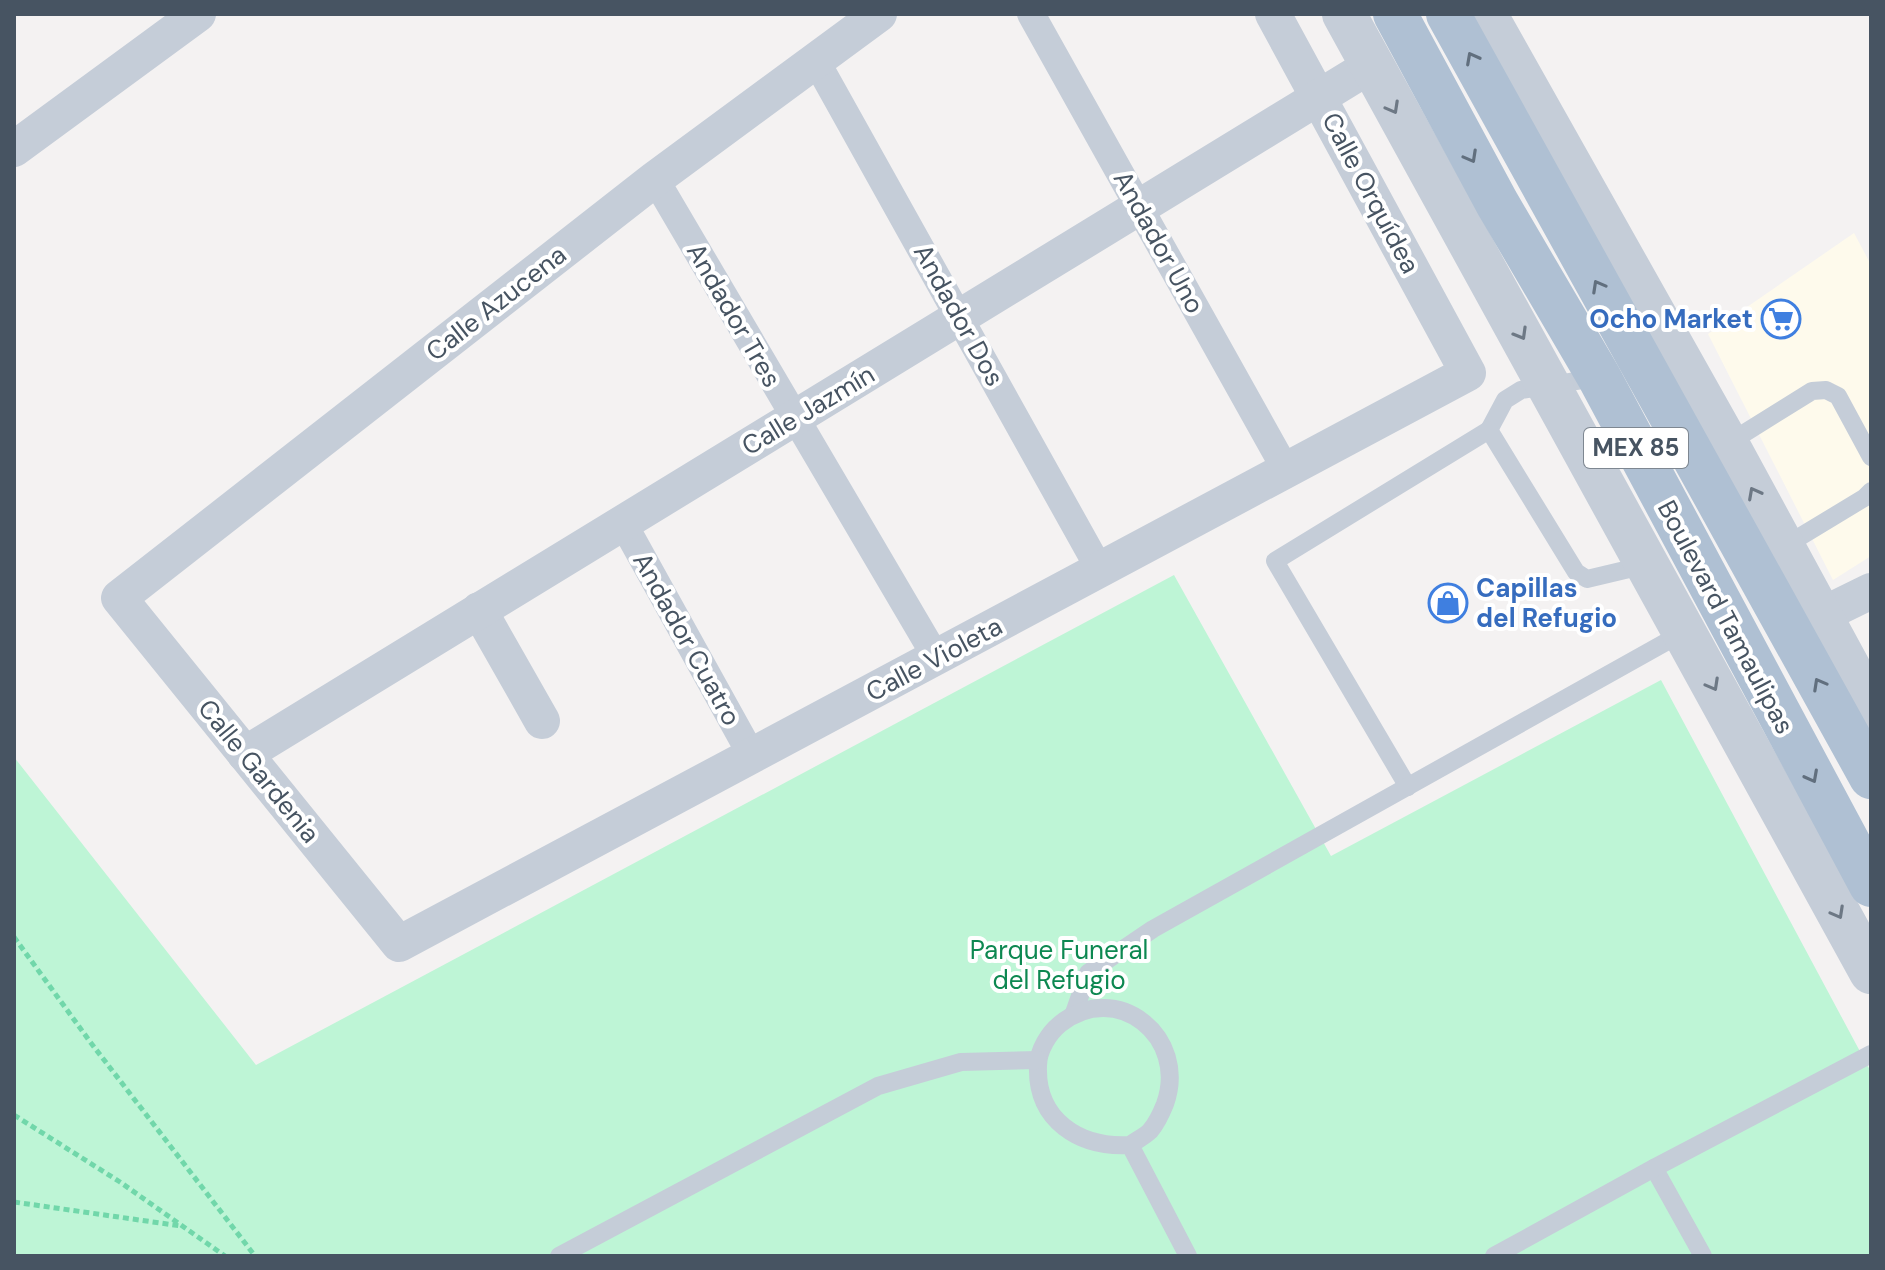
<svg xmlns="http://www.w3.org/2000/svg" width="1885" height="1270" font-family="'DM Sans',sans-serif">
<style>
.commercial{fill:#fefaec}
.green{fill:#bef5d6}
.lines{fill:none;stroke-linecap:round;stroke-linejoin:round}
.path{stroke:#71d7aa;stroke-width:5;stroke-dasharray:6 4;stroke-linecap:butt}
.service{stroke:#c5cdd8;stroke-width:18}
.pedestrian{stroke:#c5cdd8;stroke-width:28}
.minor{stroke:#c5cdd8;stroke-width:36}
.tertiary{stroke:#c5cdd8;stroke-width:44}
.primary{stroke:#afc0d3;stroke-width:44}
.oneway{stroke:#616f7e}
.oneway2{stroke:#6d7885}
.labels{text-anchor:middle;stroke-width:8;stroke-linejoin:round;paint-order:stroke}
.shield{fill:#fff;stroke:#7e8791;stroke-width:2}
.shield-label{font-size:24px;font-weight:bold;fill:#475462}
.street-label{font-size:26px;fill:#475462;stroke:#fff}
.shop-label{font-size:26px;font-weight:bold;fill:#366cbe;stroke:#fff;text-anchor:end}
.park-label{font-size:26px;fill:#0d8851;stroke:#fff}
</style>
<rect width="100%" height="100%" fill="#f4f2f2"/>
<polygon class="commercial" points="1854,233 1871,265 1871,556 1833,580 1708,334"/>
<polygon class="green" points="1174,575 1331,856 1661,680 1871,1072 1871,1256 14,1256 14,757 256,1065"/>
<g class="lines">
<g class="path">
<polyline points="14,937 91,1043 255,1256"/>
<polyline points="14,1115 120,1182 225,1256"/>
<polyline points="14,1202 181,1226"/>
</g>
<g class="service">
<polyline points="1489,430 1505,400 1521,390 1600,377"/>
<polyline points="1727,444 1812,391 1826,390 1838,396 1871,457"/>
<polyline points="1783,547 1864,498 1871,491"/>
<polyline points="1408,787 1275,561 1489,430 1576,572 1587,579 1646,565"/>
<polyline points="1074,1013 1088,973 1153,929 1684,632"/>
<path d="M1130 1145C1137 1140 1145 1136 1150 1131 1157 1123 1161 1114 1165 1104 1189 1037 1117 979 1060 1024 1049 1033 1038 1050 1038 1066 1036 1120 1079 1148 1130 1145L1188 1256"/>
<polyline points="1654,1168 1703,1256"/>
<polyline points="559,1256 878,1086 961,1062 1038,1060"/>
<polyline points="1494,1256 1654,1168 1871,1054"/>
</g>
<g class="pedestrian">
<polyline points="1031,14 1286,470"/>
<polyline points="816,61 1100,570"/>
<polyline points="655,179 936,657"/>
<polyline points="623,523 752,756"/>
</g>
<g class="minor">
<polyline points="879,14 655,179 119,598 399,944 1468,373 1273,14"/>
<polyline points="14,149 198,14"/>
<polyline points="479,610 542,721"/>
<polyline points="1820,616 1871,591"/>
<polyline points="245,754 1370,66"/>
</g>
<g class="tertiary">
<polyline points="1344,14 1871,972"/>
<polyline points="1485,14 1727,444 1871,709"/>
</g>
<g class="primary">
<polyline points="1395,14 1497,203 1599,377 1871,885"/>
<polyline points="1448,14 1871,777"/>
</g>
</g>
<defs><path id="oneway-chevron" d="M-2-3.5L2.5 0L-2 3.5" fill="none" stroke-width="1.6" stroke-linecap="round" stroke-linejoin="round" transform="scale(2)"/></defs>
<g class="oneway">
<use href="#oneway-chevron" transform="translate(1472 58) rotate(-118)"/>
<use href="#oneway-chevron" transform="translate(1471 157) rotate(61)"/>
<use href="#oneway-chevron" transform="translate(1598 286) rotate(-119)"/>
<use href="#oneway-chevron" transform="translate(1819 684) rotate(-119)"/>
<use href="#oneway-chevron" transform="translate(1812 777) rotate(62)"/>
</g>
<g class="oneway2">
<use href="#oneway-chevron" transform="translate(1393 108) rotate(61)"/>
<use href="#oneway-chevron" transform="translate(1521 334) rotate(60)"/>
<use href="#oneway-chevron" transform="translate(1754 493) rotate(-118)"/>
<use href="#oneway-chevron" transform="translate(1713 685) rotate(61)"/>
<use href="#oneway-chevron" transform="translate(1838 913) rotate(61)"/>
</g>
<defs>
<g id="supermarket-ring" transform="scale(2)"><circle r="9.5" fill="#fff" stroke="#3f7fe0" stroke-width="1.5"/><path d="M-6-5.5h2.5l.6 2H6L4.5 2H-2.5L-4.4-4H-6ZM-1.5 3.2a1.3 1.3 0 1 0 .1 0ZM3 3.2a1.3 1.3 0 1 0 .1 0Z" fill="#3f7fe0"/></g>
<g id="shop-ring" transform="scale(2)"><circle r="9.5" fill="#fff" stroke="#3f7fe0" stroke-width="1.5"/><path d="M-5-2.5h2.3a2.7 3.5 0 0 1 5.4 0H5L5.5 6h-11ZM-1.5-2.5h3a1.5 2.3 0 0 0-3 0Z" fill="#3f7fe0"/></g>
</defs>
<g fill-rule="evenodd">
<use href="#supermarket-ring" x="1781" y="319"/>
<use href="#shop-ring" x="1448" y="603"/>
</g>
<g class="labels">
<rect class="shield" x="1584" y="428" width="104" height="40" rx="6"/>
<g class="shield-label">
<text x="1636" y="456">MEX 85</text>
</g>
<g class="street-label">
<text transform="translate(1371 193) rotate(62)" y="9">Calle Orquídea</text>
<text transform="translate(1159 242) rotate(61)" y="9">Andador Uno</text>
<text transform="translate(496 303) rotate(-38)" y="9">Calle Azucena</text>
<text transform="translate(734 315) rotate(60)" y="9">Andador Tres</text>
<text transform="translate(959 315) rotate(61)" y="9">Andador Dos</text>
<text transform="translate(808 410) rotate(-31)" y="9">Calle Jazmín</text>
<text transform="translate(1726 617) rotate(62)" y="9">Boulevard Tamaulipas</text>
<text transform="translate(687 639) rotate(61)" y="9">Andador Cuatro</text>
<text transform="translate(934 659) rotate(-28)" y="9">Calle Violeta</text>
<text transform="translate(259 771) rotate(51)" y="9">Calle Gardenia</text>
</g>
<g class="shop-label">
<text x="1753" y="328">Ocho Market</text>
<text x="1476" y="597" text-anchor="start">Capillas<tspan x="1476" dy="30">del Refugio</tspan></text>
</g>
<g class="park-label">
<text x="1059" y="959">Parque Funeral<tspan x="1059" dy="30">del Refugio</tspan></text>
</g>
</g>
<rect width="1885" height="1270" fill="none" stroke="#475462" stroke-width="32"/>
</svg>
